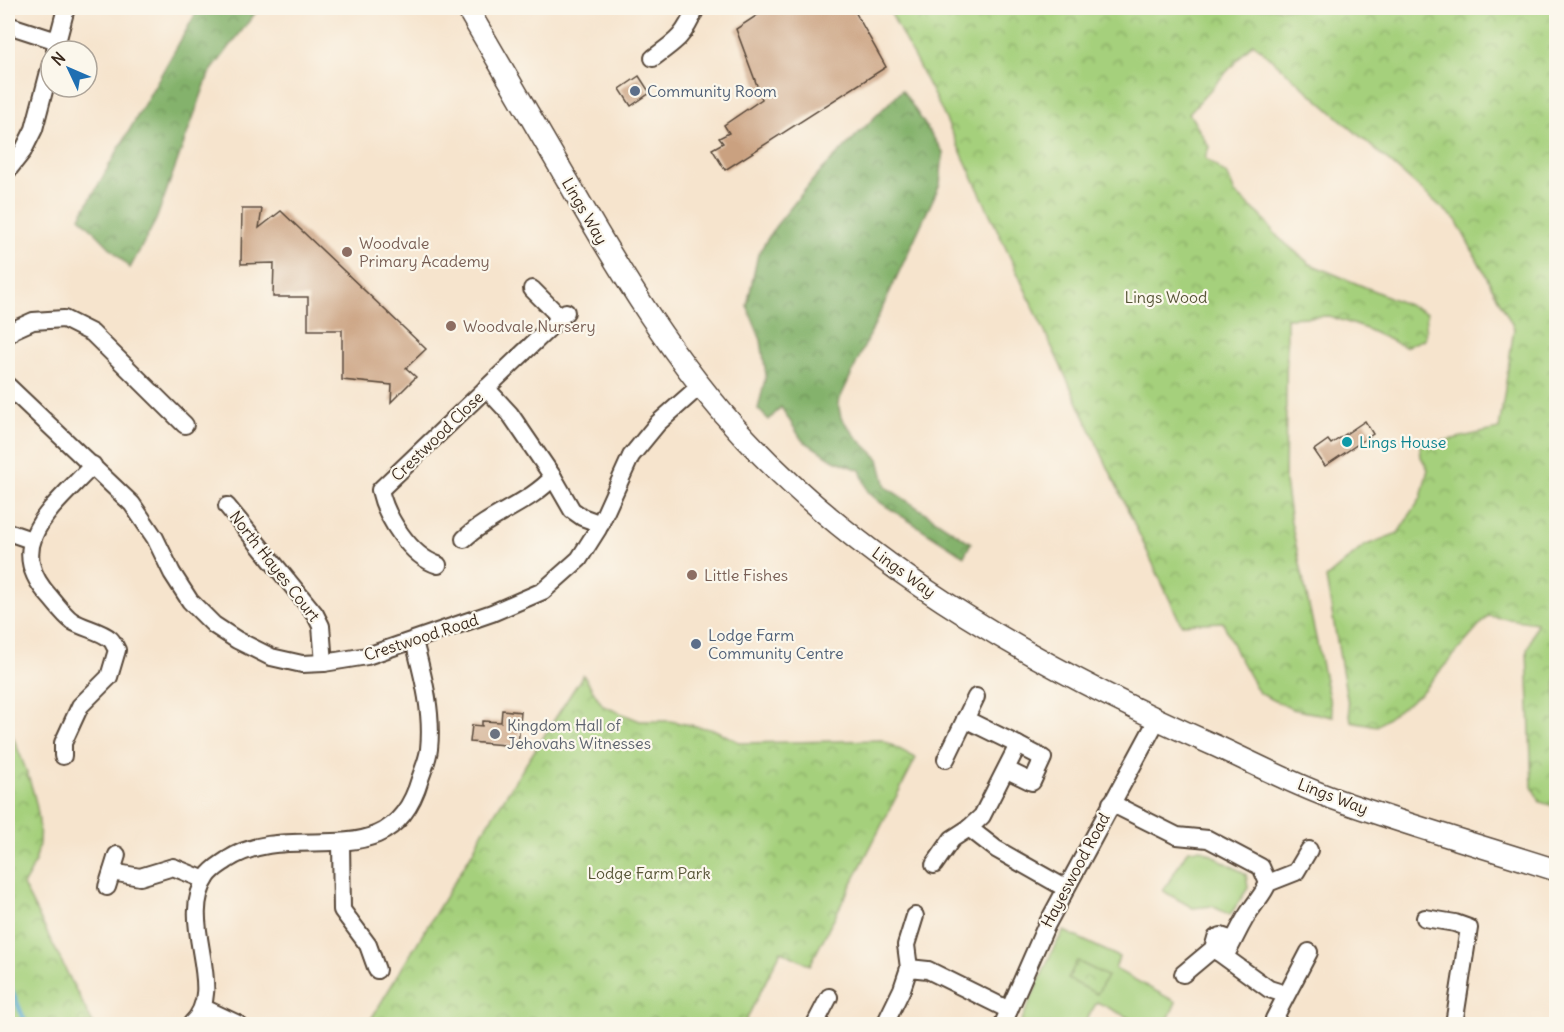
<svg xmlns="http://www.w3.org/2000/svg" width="1564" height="1032" font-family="Delius,sans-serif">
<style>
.green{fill:#a5d07c;stroke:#707d4d;stroke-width:1.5}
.forest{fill:url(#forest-crowns);stroke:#606e45;stroke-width:1.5}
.park{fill:url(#park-crowns);stroke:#707d4d;stroke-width:1.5}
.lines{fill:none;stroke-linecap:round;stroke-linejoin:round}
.stream{stroke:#56a9d2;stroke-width:4.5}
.building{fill:#caa180}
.minor-casing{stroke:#574638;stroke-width:20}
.tertiary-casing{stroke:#574638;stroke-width:24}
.minor{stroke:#fff;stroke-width:16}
.tertiary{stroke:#fff;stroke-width:21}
.service-dot{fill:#5c6f8a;stroke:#fbf7ec;stroke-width:2}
.education-dot{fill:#8d6e63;stroke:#fbf7ec;stroke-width:2}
.culture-dot{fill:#0f9aa8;stroke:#fbf7ec;stroke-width:2}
.worship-dot{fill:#6b7280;stroke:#fbf7ec;stroke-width:2}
.labels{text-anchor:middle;stroke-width:4.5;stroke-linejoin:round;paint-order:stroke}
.service-label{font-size:16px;fill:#4e5e75;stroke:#fbf7ec;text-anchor:start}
.street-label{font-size:16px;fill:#3b2a1e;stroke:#fbf7ec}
.education-label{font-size:16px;fill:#785e54;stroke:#fbf7ec;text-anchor:start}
.park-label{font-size:16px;fill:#565436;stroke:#fbf7ec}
.culture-label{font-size:16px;fill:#0d838f;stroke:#fbf7ec;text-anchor:start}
.worship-label{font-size:16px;fill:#5b616d;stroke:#fbf7ec;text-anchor:start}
</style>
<defs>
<pattern id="forest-crowns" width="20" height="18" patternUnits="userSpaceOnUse" patternTransform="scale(1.5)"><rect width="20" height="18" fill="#84b26c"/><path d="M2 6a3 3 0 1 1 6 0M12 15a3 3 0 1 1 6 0" fill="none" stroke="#6d9158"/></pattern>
<pattern id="park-crowns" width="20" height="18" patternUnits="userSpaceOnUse" patternTransform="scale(1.5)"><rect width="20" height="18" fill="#a5d07c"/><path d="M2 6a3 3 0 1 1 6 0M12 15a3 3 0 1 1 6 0" fill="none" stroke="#88a965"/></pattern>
</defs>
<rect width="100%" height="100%" fill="#fbf7ec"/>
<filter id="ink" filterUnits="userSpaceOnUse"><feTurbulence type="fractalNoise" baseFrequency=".0167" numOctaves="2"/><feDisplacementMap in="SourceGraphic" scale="12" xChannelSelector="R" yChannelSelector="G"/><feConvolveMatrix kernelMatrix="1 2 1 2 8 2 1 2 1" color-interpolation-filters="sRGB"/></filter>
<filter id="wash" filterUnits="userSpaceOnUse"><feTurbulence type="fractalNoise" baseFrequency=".008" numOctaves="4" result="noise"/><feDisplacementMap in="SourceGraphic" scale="24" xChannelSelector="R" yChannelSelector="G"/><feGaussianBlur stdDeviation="1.35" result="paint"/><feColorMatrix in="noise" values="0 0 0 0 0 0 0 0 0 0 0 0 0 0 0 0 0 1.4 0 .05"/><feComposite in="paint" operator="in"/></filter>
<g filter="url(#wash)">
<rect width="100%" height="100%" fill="#f6e4cd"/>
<g class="green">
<polygon points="1201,849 1246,874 1248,888 1230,915 1212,906 1193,908 1163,891 1188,850"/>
<polygon points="1064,931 1119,957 1115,969 1176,1002 1166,1024 1141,1024 1097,1002 1084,1024 1020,1024 1053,949"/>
</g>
<g class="forest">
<polygon points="199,8 259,8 209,74 156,220 130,268 80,217"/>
<polygon points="902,90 943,152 940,184 838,403 841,418 858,439 879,459 886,487 971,543 964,556 881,503 868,492 860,470 834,460 802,440 781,407 769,420 758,409 766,375 761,340 747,306 758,254 775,227 817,175"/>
</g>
<g class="park">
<polygon points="888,8 1556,8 1556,807 1540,802 1532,787 1527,650 1537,623 1488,616 1420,694 1377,726 1351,721 1326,578 1364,546 1398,533 1421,498 1428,469 1421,457 1420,446 1499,429 1514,328 1456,220 1253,43 1189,113 1209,147 1205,158 1228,176 1235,193 1260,215 1278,237 1310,264 1427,313 1425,339 1405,347 1364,328 1329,316 1287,318 1285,482 1291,522 1333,717 1292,709 1259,693 1237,654 1223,622 1181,624 940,107"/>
<polygon points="583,675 603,706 640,721 670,721 715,730 741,743 882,740 916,758 810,965 781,951 744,1024 368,1024 472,853 483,831"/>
<path d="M8 725C25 767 53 824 32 869 30 874 26 880 23 885L93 1024H8Z"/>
<polygon points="1077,961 1107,976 1097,994 1068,979"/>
</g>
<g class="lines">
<polyline class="stream" points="8,981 26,1024"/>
</g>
<g id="blocks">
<g class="building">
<polygon points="768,8 853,8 886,67 725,170 712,149 723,143 719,138 729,133 724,125 762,99 736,29"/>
<polygon points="639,76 650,93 631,106 620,89"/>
<polygon points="242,209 262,209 259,228 281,211 426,349 406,368 416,377 391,402 392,385 342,380 342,330 308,330 308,297 273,297 274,263 241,264"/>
<polygon points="1365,421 1373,434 1325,466 1314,450 1328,440 1331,444"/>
<polygon points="502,710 521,712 518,746 470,742 472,725 482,726 482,721 501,722"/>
</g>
</g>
</g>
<g filter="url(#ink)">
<use href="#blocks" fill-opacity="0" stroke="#574638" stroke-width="1.5"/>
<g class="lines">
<g class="minor-casing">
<g id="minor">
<polyline points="8,25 57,41"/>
<polyline points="55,50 66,8"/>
<path d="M653 58C678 40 684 36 696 8"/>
<polyline points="8,170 23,151 34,129 51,64"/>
<polyline points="532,289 560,317"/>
<polyline points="8,335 13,330 33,321 64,319 92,333 185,425"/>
<polyline points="8,386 132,504 155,538 172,573 190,601 214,625 237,640 271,657 302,664 324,663 367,656 492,613 543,591 579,559 598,529 631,456 658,423 701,385"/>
<polyline points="486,388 510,414 553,477 572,510 582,517 601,524"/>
<polyline points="227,506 315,614 321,626 324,663"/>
<polyline points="8,532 31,540"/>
<path d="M464 539C490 514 530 503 553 477"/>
<path d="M438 565C410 556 386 517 380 490L566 312"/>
<polyline points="965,719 1018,745 982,816 969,828 996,849 1065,888"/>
<path d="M63 756V743L80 706 109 677 117 650C115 647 113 641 110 639 101 631 83 628 72 621 64 615 57 605 50 597 0 543 56 505 93 465"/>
<polyline points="946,759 976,697"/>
<polyline points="1007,770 1032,782 1043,758 1018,745"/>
<polyline points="1111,803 1177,836 1208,839 1261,867 1268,883"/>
<polyline points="341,842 342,910 368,945 377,970"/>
<polyline points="934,865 952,839 969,828"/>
<polyline points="112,872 140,877 173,867 205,880"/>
<polyline points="107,887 117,855"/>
<polyline points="1425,918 1455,923 1469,928 1454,1024"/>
<path d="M1230 943 1227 938 1221 936 1216 938 1214 945 1218 952 1228 951C1236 937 1242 921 1252 908 1258 899 1264 893 1268 883L1296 872 1309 850"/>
<polyline points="1218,952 1269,989 1285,994"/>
<polyline points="909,968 906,945 915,916"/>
<polyline points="1183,974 1214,948"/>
<polyline points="204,1008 238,1024"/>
<polyline points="1274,1019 1309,952"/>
<path d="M191 1024C229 989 176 922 207 877 212 869 220 865 227 860 293 816 390 883 420 779 423 770 428 759 429 749 433 712 423 676 414 641"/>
<polyline points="815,1024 829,997"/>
<polyline points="885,1024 902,989 909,968 928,970 1009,1010"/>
<polyline points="1003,1024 1046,926 1157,720"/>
</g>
</g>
<g class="tertiary-casing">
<path id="tertiary" d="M467 8C501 66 535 125 569 183 620 272 675 363 746 439 874 575 1047 671 1216 746 1253 763 1291 783 1329 797 1404 824 1481 846 1556 870"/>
</g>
<use href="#minor" class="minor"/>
<use href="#tertiary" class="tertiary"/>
</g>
</g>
<g class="service-dot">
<circle cx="635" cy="91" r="6"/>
<circle cx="696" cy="644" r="6"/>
</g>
<g class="education-dot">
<circle cx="347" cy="252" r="6"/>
<circle cx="451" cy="326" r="6"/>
<circle cx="692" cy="575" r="6"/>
</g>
<circle class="culture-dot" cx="1347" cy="442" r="6"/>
<circle class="worship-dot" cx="495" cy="734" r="6"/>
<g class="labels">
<g class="service-label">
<text x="647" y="97">Community Room</text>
<text x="708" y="641">Lodge Farm<tspan x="708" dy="18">Community Centre</tspan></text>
</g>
<g class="street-label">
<text transform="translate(585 211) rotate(60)" y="6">Lings Way</text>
<text transform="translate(437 436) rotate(-44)" y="6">Crestwood Close</text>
<text transform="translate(275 566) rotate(52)" y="6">North Hayes Court</text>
<text transform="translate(904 572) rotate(36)" y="6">Lings Way</text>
<text transform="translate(421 637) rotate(-18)" y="6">Crestwood Road</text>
<text transform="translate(1333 796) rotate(21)" y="6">Lings Way</text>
<text transform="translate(1075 870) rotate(-62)" y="6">Hayeswood Road</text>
</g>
<g class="education-label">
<text x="359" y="249">Woodvale<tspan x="359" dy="18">Primary Academy</tspan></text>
<text x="463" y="332">Woodvale Nursery</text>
<text x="704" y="581">Little Fishes</text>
</g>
<g class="park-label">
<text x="1166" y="303">Lings Wood</text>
<text x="649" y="879">Lodge Farm Park</text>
</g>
<g class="culture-label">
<text x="1359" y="448">Lings House</text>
</g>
<g class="worship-label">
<text x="507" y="731">Kingdom Hall of<tspan x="507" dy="18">Jehovahs Witnesses</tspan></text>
</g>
</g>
<rect width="1564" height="1032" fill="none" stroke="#fbf7ec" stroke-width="30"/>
<g transform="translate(69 69) rotate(314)"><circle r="28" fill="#fbf7ec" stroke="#aea59a" stroke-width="1.5"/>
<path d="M0-4.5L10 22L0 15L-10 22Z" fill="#1f6fb2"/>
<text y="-9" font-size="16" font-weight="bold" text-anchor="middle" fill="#3b2a1e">N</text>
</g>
</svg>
